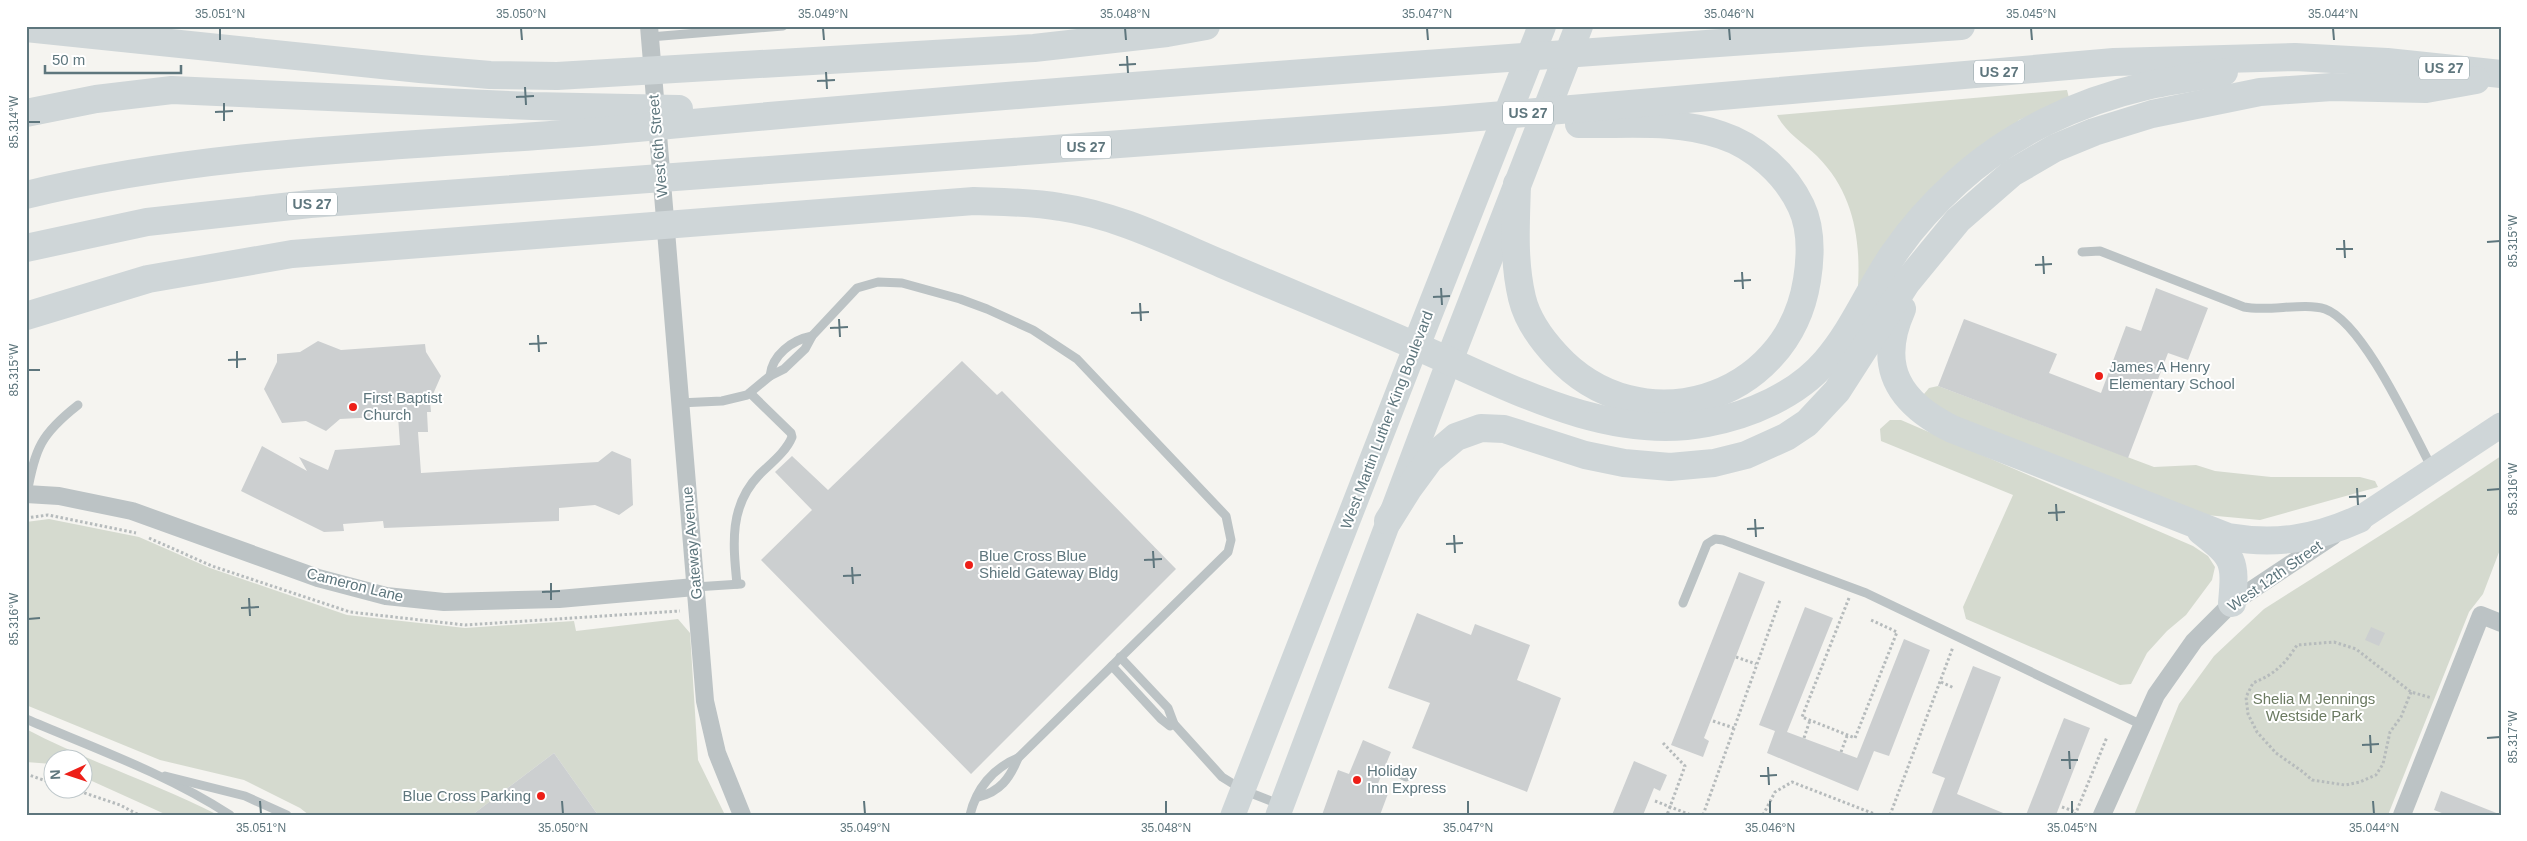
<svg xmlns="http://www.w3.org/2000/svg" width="2527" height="841" font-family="Arial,sans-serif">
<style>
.green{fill:#d5dacf}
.building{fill:#cccfd0}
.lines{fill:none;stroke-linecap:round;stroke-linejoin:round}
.path{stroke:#b6bbbc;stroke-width:3;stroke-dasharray:2.5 2.5;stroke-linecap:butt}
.lane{stroke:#bcc3c5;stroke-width:9}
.street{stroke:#bcc3c5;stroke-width:18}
.secondary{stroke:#cfd6d8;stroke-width:25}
.primary{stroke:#cfd6d8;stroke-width:28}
.highway{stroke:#cfd6d8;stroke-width:28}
.ticks{fill:none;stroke:#5e767d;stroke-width:2}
.poi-dot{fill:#ed1f18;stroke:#fff;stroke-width:2}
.labels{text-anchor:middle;stroke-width:4;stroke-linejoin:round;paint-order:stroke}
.shield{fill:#fff;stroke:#8e9fa4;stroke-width:1}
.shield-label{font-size:14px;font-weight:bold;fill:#5e767d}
.street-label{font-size:15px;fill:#5e767d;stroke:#fff}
.poi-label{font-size:15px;fill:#5e767d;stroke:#fff;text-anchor:start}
.park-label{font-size:15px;fill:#6b7a61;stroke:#fff}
.neatline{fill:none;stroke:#5e767d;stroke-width:2}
.ticks-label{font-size:12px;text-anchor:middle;fill:#5e767d}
</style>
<rect width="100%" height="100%" fill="#f5f4f0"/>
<g class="green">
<path d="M2067 90 2069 98 2019 120 1857 299C1862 246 1856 195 1817 156 1804 144 1784 131 1777 115Z"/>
<polygon points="1938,386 2154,467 2196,465 2215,471 2271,477 2360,477 2375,481 2378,487 2260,520 2206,515 1925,408 1924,394 1929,388"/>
<polygon points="1890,420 1901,420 2193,546 2208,556 2215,567 2212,580 2186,615 2167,631 2147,653 2131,684 2120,685 1966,619 1963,607 2013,495 1881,441 1880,429"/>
<polygon points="2501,456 2501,547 2483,594 2469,612 2388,815 2134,815 2179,704 2214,656 2264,609 2411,516"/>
<polygon points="49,519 139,537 210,568 347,615 465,628 574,621 576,631 678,619 690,633 698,760 725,815 598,815 554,753 472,815 309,815 300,808 244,780 160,760 26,705 26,522"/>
<path d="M26 729C88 762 156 783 218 815H167L83 777 82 758H52V764L26 762Z"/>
</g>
<g class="building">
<polygon points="2156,288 2208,308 2188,360 2168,353 2128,458 1938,386 1964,319 2057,354 2049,373 2101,393 2126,326 2141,331"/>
<polygon points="318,341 341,350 425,344 426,352 441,376 430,401 431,412 427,412 428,432 418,432 421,473 598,462 612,451 631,459 633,505 619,515 595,505 559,508 559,521 384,528 383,521 343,524 344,531 324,532 241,491 262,446 307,471 299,457 328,470 335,450 400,445 398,416 340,419 326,431 306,421 282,423 264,389 277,362 277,354 300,352"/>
<polygon points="962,361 997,395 1002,391 1176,569 971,774 761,560 812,510 775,472 792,456 828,490"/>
<polygon points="1739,572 1765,582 1704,738 1709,741 1703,757 1671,745"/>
<polygon points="1805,607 1833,618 1787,732 1857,758 1904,639 1930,650 1889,756 1874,751 1858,791 1767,753 1775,731 1759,725"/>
<polygon points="1417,613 1471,635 1475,624 1530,645 1517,680 1561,698 1527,792 1412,748 1430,703 1388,688"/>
<polygon points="2371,627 2385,633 2379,646 2365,640"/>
<polygon points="1973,666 2001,677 1957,794 2008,815 1931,815 1945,778 1932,773"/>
<polygon points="2064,718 2090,728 2056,815 2026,815"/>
<polygon points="1363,740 1391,752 1377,786 1389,791 1380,815 1322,815 1338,770 1349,774"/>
<polygon points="554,753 598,815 472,815"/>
<polygon points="1634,761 1667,775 1660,791 1654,788 1643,815 1612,815"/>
<polygon points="2441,791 2499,814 2499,815 2447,815 2434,810"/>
</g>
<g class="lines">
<g class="path">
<polyline points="26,518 48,515 136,533"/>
<polyline points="149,538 212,566 350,612 465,625 680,611"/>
<polyline points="1849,598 1802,717 1855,738 1897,632 1871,620"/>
<polyline points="1736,657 1756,664"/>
<polyline points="1941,682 1954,688"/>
<path d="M2411 692 2401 717 2390 732 2383 764 2376 775 2360 782 2345 785 2312 780 2303 772 2276 753 2257 732 2248 714 2246 697 2253 683C2275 674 2285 664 2297 645L2334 642 2356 649 2411 692 2432 698"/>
<polyline points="1713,721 1734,728"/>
<polyline points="1804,738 1810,720"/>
<polyline points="1663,743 1685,766 1667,815"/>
<polyline points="1841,752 1847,736"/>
<polyline points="26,774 52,783"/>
<polyline points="70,788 120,805 139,815"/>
<polyline points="1655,801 1691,815"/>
<polyline points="2062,807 2076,812"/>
<polyline points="1703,815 1780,600"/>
<polyline points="1763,815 1775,792 1792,782 1877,815"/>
<polyline points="1890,815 1953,647"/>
<polyline points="2075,815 2107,737"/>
</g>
<g class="lane">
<polyline points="650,37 783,26"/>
<path d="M2082 252 2100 251 2244 307C2268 312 2304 302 2325 309 2364 323 2412 431 2433 470"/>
<path d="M770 376C772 355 792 340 812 336"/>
<path d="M679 403 722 401 747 395 770 376 784 369 805 349 812 336 857 288 878 282 902 283 960 299 987 309 1033 330 1077 359 1226 516 1231 540 1228 552 1018 758C993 768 976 789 970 815"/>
<path d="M27 494C35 448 41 434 78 405"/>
<path d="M737 584C733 544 729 506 759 475 770 464 786 452 792 437L791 433 750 393"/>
<polyline points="695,587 741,584"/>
<polyline points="1683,603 1707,544 1715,539 1723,540 1866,593 2142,725"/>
<polyline points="1120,657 1168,708 1174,724 1222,777 1243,790 1281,805"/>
<polyline points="1112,666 1161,719 1170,726 1174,724"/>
<path d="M26 719C94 748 167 774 230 815"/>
<polyline points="1390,769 1406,777"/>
<polyline points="165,776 245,796 287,815"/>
<path d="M978 797C1000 792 1010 778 1018 758"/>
</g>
<g class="street">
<polyline points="649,26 705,701 717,753 742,815"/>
<polyline points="26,494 59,496 132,511 318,578 386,596 444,602 559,599 695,587"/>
<polyline points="2102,815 2156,695 2194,641 2232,603 2333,536"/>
<polyline points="2402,815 2481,615 2501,623"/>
</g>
<g class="secondary">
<polyline points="2359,519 2501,425"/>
<polyline points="1233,815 1416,346"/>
<polyline points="1278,815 1449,361"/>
</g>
<g class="primary">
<polyline points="1416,346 1542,26"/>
<polyline points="1449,361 1579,26"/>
</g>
<g class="highway">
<polyline points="26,28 420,69 490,75 557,76 1034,48 1167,33 1206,26"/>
<polyline points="26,113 96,99 172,90 532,106 679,109"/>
<path d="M1517 184C1516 222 1513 260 1522 298 1527 319 1542 340 1556 355 1639 446 1788 402 1807 280 1811 255 1812 229 1801 206 1786 174 1755 146 1721 135 1675 119 1627 125 1579 124"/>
<path d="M26 195C226 146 433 147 637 128 1078 87 1520 57 1961 26"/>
<polyline points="26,248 147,222 310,204 1445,120 2114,62 2295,57 2387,62 2501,74"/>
<path d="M1902 309C1876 367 1899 403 1952 429L2228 537C2275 545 2315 539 2359 519"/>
<path d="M26 316 148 279 292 254 974 201C1003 202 1032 202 1060 207 1117 215 1170 242 1222 264 1290 293 1359 321 1427 351 1513 389 1610 442 1707 423 1750 415 1797 395 1826 361 1854 329 1870 287 1895 252 1912 227 1934 203 1957 182 2009 134 2077 102 2146 86 2172 80 2198 77 2224 72"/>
<polyline points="1388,521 1408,489 1430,459 1456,437 1481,428 1504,429 1585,455 1624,463 1670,467 1714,463 1746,455 1786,437 1807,423 1837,391 1907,282 1958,220 2012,173 2055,148 2094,132 2152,114 2260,92 2332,87 2426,89 2476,80"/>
<path d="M2201 531C2234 557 2236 560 2232 603"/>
</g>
</g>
<path class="ticks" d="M220 28V40M521 28 522 40M823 28 824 40M1125 28 1126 40M1427 28 1428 40M1729 28 1730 40M2031 28 2032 40M2333 28 2334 40M1127 56 1128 73M1119 65 1136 64M826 72 827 89M817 81 835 80M525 87 526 105M516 97 534 96M224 103V121M215 112 233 111M28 122H40M2344 240 2345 258M2487 242 2500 241M2336 249H2353M2043 256 2044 274M2035 265 2052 264M1742 272 1743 289M1734 281 1751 280M1441 288 1442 305M1433 297 1450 296M1140 303 1141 321M1131 313 1149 312M839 319 840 337M830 328 848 327M538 335 539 352M529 344 547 343M237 351V368M228 360 246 359M28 370H40M2357 488 2358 505M2487 490 2500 489M2349 497 2366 496M2056 504 2057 521M2048 513 2065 512M1755 519 1756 537M1747 529 1764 528M1454 535 1455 553M1446 544 1463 543M1153 551 1154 568M1144 560 1162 559M852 567 853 584M843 576 861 575M551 583V600M542 592 560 591M249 598 250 616M241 608 259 607M28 619 40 618M2370 735 2371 753M2487 738 2500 737M2362 745 2379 744M2069 751 2070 769M2061 760H2078M1768 767 1769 785M1760 776 1777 775M260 801 261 814M562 801 563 814M864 801 865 814M1166 801V814M1468 801V814M1770 801V814M2072 801V814M2373 801 2374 814"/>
<g class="poi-dot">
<circle cx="2099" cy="376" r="5"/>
<circle cx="353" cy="407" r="5"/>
<circle cx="969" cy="565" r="5"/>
<circle cx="1357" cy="780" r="5"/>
<circle cx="541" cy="796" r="5"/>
</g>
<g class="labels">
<g class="shield">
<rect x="2419" y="56.5" width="50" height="23" rx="4"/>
<rect x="1974" y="60.5" width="50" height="23" rx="4"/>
<rect x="1503" y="101.5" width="50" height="23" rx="4"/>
<rect x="1061" y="135.5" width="50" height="23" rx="4"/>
<rect x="287" y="192.5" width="50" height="23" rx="4"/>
</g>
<g class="shield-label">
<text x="2444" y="73">US 27</text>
<text x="1999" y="77">US 27</text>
<text x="1528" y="118">US 27</text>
<text x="1086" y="152">US 27</text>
<text x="312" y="209">US 27</text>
</g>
<g class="street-label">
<text transform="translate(658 146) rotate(-95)" y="5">West 6th Street</text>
<text transform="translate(1387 420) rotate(-69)" y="5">West Martin Luther King Boulevard</text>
<text transform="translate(692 543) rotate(-95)" y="5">Gateway Avenue</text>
<text transform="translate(2275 576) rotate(-35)" y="5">West 12th Street</text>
<text transform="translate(355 585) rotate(14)" y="5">Cameron Lane</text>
</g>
<g class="poi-label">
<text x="2109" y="372">James A Henry<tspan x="2109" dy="17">Elementary School</tspan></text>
<text x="363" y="403">First Baptist<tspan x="363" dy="17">Church</tspan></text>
<text x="979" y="561">Blue Cross Blue<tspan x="979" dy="17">Shield Gateway Bldg</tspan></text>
<text x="1367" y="776">Holiday<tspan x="1367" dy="17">Inn Express</tspan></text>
<text x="531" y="801" text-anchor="end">Blue Cross Parking</text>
</g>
<g class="park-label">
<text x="2314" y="704">Shelia M Jennings<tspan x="2314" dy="17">Westside Park</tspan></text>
</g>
</g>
<rect width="2527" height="841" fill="none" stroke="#ffffff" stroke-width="55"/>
<g transform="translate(68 774) rotate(267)"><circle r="24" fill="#ffffff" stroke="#bfc8cb"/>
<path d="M0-4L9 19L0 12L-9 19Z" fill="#ed1f18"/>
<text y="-8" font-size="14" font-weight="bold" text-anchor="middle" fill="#5e767d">N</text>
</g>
<path d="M45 65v8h136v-8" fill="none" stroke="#5e767d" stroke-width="2.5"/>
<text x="52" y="65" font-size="15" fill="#5e767d" stroke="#ffffff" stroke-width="4" paint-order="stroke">50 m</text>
<rect x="28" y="28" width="2472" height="786" class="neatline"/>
<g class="ticks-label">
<text x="220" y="18">35.051°N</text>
<text x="521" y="18">35.050°N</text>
<text x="823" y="18">35.049°N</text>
<text x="1125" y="18">35.048°N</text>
<text x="1427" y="18">35.047°N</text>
<text x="1729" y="18">35.046°N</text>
<text x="2031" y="18">35.045°N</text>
<text x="2333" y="18">35.044°N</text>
<text transform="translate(14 122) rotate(-90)" y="4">85.314°W</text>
<text transform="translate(2513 241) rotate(-90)" y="4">85.315°W</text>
<text transform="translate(14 370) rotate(-90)" y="4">85.315°W</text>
<text transform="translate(2513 489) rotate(-90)" y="4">85.316°W</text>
<text transform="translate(14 619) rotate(-90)" y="4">85.316°W</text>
<text transform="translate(2513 737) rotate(-90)" y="4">85.317°W</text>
<text x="261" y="832">35.051°N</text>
<text x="563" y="832">35.050°N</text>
<text x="865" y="832">35.049°N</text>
<text x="1166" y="832">35.048°N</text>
<text x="1468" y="832">35.047°N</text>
<text x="1770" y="832">35.046°N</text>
<text x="2072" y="832">35.045°N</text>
<text x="2374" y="832">35.044°N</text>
</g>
</svg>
